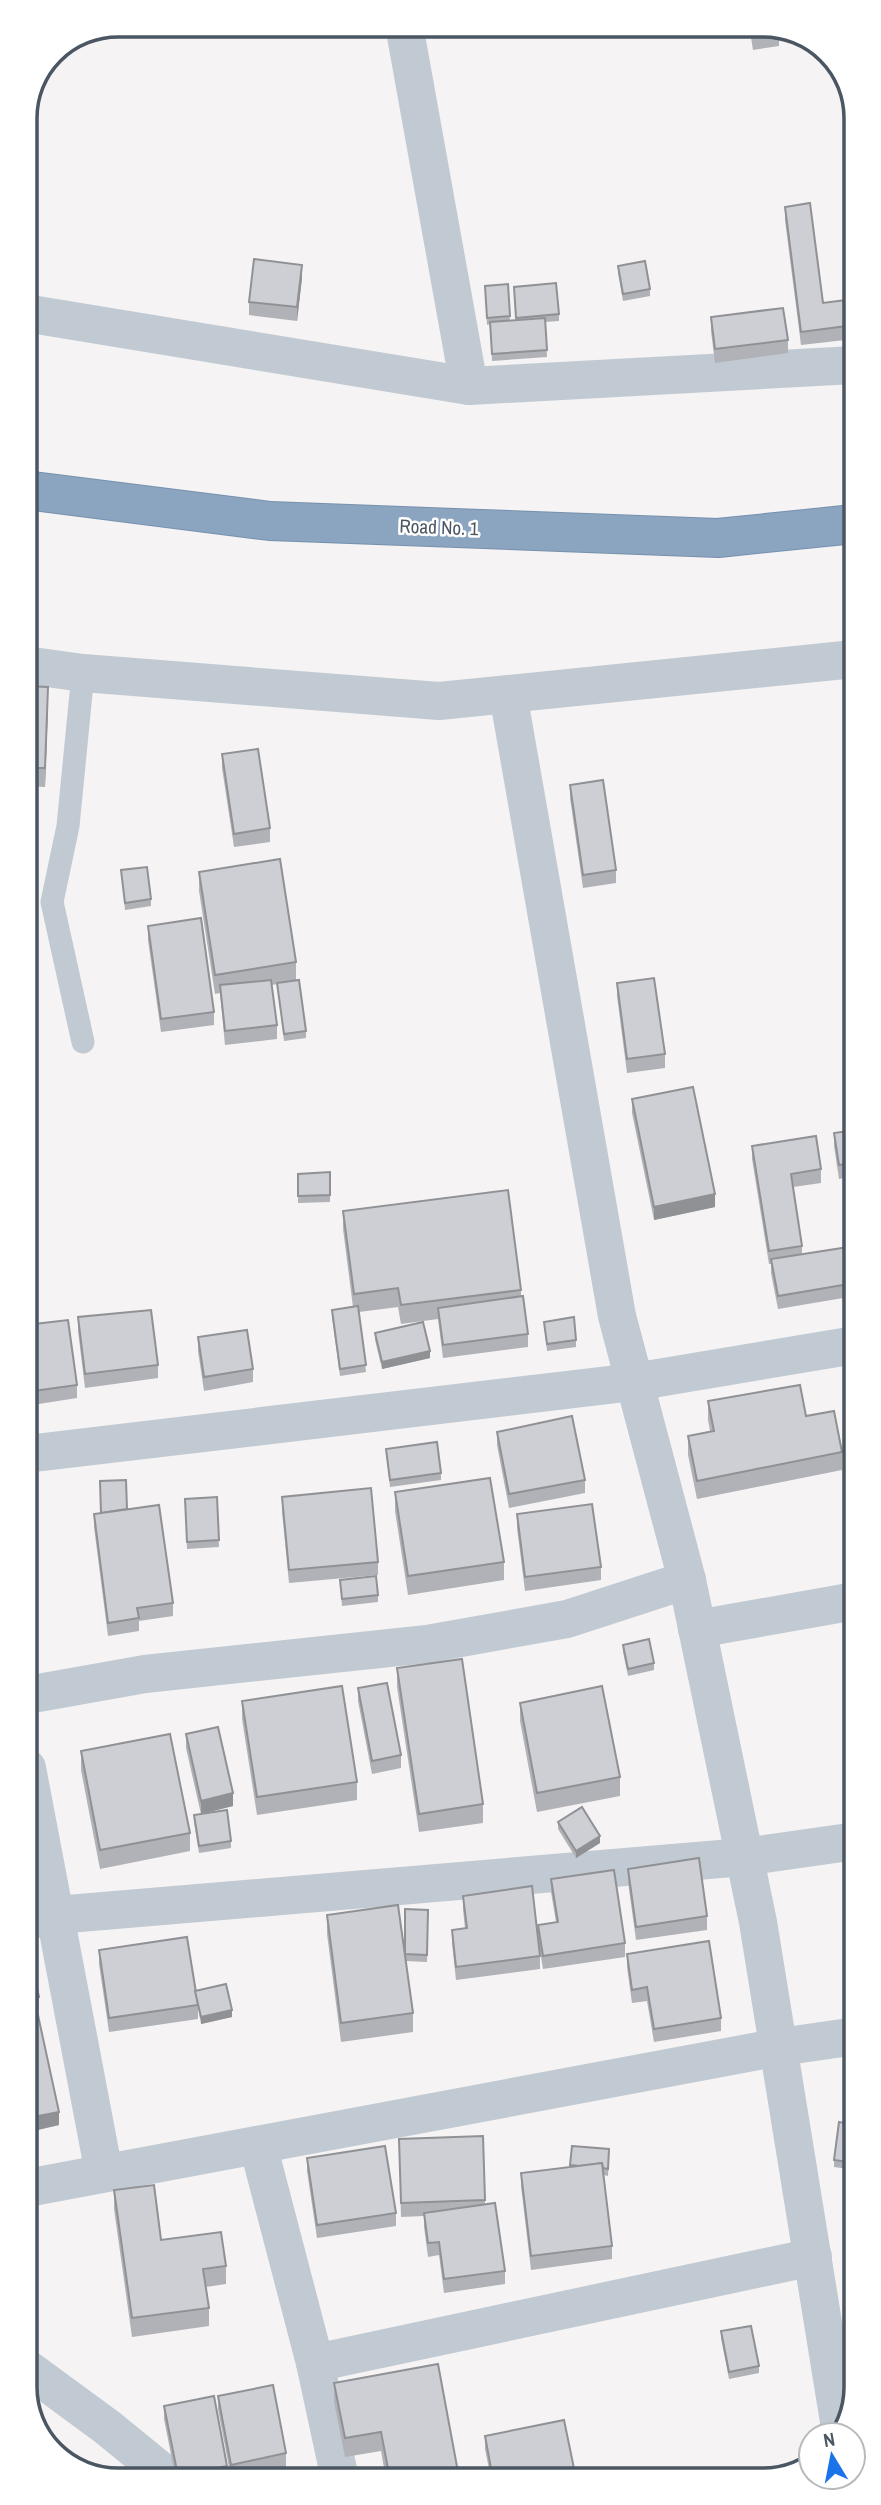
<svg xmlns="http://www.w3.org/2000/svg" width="881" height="2505" font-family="'Archivo Narrow',sans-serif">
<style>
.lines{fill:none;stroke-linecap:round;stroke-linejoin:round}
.highway-casing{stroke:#7690ad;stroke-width:40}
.lane{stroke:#c1cad2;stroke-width:23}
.street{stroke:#c1cad2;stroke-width:38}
.highway{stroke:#8ba5c1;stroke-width:38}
.wall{fill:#b0b2b7}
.shaded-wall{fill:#909195}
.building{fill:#cdcfd5;stroke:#909195;stroke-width:2}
.labels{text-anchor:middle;stroke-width:5;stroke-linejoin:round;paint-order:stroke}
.street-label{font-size:19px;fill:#4a5661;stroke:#fff}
.rim{fill:none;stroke:#4a5661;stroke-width:3.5}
</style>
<rect width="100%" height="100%" fill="#f5f3f3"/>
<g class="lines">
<g class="highway-casing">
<polyline id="highway" points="25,490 270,521 718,538 854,524"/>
</g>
<polyline class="lane" points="83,673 68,826 52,902 83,1042"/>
<g class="street">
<polyline points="404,25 469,386"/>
<polyline points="25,313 469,386 854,365"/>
<polyline points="25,665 83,673 439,701 854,659"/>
<polyline points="508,694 617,1316 687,1580 758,1922 841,2434"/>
<polyline points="26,1454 634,1382 855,1345"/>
<polyline points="697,1629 855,1601"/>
<polyline points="27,1695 145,1674 427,1644 567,1619 687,1580"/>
<polyline points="27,1768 104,2173"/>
<polyline points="27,1921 56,1915 744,1857 856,1841"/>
<polyline points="258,2145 315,2363 340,2479"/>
<polyline points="27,2188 780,2047 856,2036"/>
<polyline points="315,2363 813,2257"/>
<polyline points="28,2369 107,2427 172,2480"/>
</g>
<use href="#highway" class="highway"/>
</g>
<g class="wall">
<polygon points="749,25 770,25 779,33 779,46 753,50"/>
<polygon points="785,207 823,303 854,299 854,339 801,345 785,220"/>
<polygon points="618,266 650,289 650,296 623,301 618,273"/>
<polygon points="302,278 297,321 249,315 249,302"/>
<polygon points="508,284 510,321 516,320 514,294 559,314 559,321 545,322 547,357 492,361 490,324 487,325 485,286"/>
<polygon points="711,317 788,340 788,353 715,363 711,331"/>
<polygon points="25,686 48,706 45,787 26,786"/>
<polygon points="222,754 270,828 270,842 234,847 222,768"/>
<polygon points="570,785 616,870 616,883 583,888 570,798"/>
<polygon points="121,870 151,899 151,906 125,910"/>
<polygon points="199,872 296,962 296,980 306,1031 306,1038 284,1041 277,984 272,985 277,1025 277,1039 225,1045 220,993 215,994 199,891"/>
<polygon points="148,926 214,1012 214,1025 161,1032 148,940"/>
<polygon points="617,983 665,1054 665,1068 627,1073 617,996"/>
<polygon points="632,1099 715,1207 654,1220 632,1113"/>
<polygon points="855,1130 855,1176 839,1179 834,1146 834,1133"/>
<polygon points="752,1146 821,1169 821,1183 793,1187 802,1246 802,1254 855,1246 855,1296 778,1309 771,1273 771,1264 769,1264 752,1159"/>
<polygon points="330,1172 330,1202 298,1203 298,1174"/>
<polygon points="343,1211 521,1290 521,1297 528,1334 528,1347 443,1358 438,1319 401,1324 398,1307 359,1312 366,1372 340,1376 332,1317 332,1310 353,1307 343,1229"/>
<polygon points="78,1317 158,1365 158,1378 85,1388 78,1331"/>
<polygon points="544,1322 576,1340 576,1347 547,1351"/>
<polygon points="26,1325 77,1385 77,1398 26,1406"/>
<polygon points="375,1333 430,1358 382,1369 375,1340"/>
<polygon points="198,1337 253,1369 253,1382 204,1391 198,1351"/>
<polygon points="708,1401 806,1416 842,1452 842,1470 697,1499 688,1455 688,1436 710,1431 708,1420"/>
<polygon points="497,1432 585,1480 585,1493 509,1508 497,1445"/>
<polygon points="386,1449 441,1473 441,1480 390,1487"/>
<polygon points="395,1492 504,1562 504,1580 408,1595 395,1511"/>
<polygon points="217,1497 219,1547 187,1549 185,1499"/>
<polygon points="282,1497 378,1562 378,1575 289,1583 282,1511"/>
<polygon points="127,1509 173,1603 173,1616 139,1621 139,1631 108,1636 94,1527 94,1514"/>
<polygon points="517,1514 601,1567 601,1580 525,1591 517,1528"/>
<polygon points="340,1580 378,1595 378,1602 342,1606"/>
<polygon points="623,1645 654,1663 654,1670 628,1676 623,1652"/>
<polygon points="397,1668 483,1804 483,1823 419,1832 397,1687"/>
<polygon points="358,1688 401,1755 401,1768 372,1774 358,1701"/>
<polygon points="242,1701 357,1782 357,1800 257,1815 242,1719"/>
<polygon points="520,1703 620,1777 620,1796 537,1812 520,1721"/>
<polygon points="186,1734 233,1806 201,1814 231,1841 231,1848 199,1853 194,1822 194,1815 201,1814 186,1748"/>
<polygon points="81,1751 190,1833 190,1851 100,1869 81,1770"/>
<polygon points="558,1822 600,1843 576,1858 558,1829"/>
<polygon points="628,1869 707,1916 707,1930 636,1940 628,1882"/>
<polygon points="551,1879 625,1943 625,1957 543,1969 538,1939 538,1925 556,1922 551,1892"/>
<polygon points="463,1896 540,1956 540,1969 456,1980 452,1943 452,1930 465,1929 463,1909"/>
<polygon points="428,1910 427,1962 406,1961 413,2013 413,2032 341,2042 327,1934 327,1915 404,1950"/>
<polygon points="27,1947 39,1997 39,2010 37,2010 59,2125 33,2131 27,2104"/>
<polygon points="99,1950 195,1991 232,2017 201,2024 198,2008 198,2019 109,2032 99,1964"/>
<polygon points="627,1954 721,2018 721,2031 654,2042 647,2001 632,2003 627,1967"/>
<polygon points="856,2125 856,2170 834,2167 834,2160"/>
<polygon points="483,2136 485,2204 505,2271 505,2284 444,2293 439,2255 428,2257 424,2227 424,2216 401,2217 399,2139"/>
<polygon points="572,2146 609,2156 608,2176 604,2175 612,2246 612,2259 531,2270 521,2186 521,2173 570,2167"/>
<polygon points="307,2158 396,2213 396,2226 317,2238 307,2171"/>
<polygon points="114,2190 161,2240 226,2266 226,2284 206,2287 209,2308 209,2326 132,2337 114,2209"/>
<polygon points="721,2331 759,2366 759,2373 729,2379 721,2338"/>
<polygon points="334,2383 458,2472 458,2479 386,2479 381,2451 345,2457 334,2402"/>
<polygon points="218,2396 286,2453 286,2467 231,2478 218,2409"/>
<polygon points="164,2406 227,2466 227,2480 176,2480 164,2419"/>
<polygon points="485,2436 576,2478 491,2479 485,2449"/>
</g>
<g class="shaded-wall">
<polygon points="302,265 302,278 297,321 297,307"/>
<polygon points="29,271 29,278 25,279 25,272"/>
<polygon points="48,687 48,706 45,787 45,768"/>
<polygon points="715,1194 715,1207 654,1220 654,1207"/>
<polygon points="430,1351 430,1358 382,1369 382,1362"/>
<polygon points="233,1793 233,1806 201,1814 201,1801"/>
<polygon points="600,1836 600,1843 576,1858 576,1851"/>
<polygon points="232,2010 232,2017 201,2024 201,2017"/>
<polygon points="59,2112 59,2125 33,2131 33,2117"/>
</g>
<g class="building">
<polygon points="751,25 770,25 778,28 779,33 753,37"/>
<polygon points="810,203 823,303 854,299 854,325 801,332 785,207"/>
<polygon points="25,253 29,271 25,272"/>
<polygon points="254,259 302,265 297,307 249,302"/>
<polygon points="645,261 650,289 623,294 618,266"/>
<polygon points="556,283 559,314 516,318 514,287"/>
<polygon points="508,284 510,316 487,318 485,286"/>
<polygon points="783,308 788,340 715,349 711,317"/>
<polygon points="545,318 547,350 492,354 490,322"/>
<polygon points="25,686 48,687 45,768 26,768"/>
<polygon points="258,749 270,828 234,834 222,754"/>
<polygon points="603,780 616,870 583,875 570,785"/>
<polygon points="280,859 296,962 215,975 199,872"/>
<polygon points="147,867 151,899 125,903 121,870"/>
<polygon points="201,918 214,1012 161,1019 148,926"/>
<polygon points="654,978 665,1054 627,1059 617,983"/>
<polygon points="271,980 277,1025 225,1031 220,985"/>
<polygon points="299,980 306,1031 284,1034 277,983"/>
<polygon points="693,1087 715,1194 654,1207 632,1099"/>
<polygon points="855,1130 855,1163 839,1165 834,1133"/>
<polygon points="816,1136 821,1169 791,1174 802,1246 769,1251 752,1146"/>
<polygon points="330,1172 330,1195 298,1196 298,1174"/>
<polygon points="508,1190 521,1290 401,1305 398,1288 354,1294 343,1211"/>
<polygon points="855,1246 855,1283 778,1296 771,1259"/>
<polygon points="523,1296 528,1334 443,1345 438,1308"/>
<polygon points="358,1306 366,1365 340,1369 332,1310"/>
<polygon points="151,1310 158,1365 85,1374 78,1317"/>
<polygon points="574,1317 576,1340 547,1344 544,1322"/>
<polygon points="68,1320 77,1385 26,1392 26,1325"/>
<polygon points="423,1322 430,1351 382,1362 375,1333"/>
<polygon points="247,1330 253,1369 204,1377 198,1337"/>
<polygon points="800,1385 806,1416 834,1411 842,1452 697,1481 688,1436 714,1431 708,1401"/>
<polygon points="572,1416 585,1480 509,1494 497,1432"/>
<polygon points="437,1442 441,1473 390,1480 386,1449"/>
<polygon points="490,1478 504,1562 408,1576 395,1492"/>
<polygon points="126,1480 127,1509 101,1513 100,1481"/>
<polygon points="371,1488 378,1562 289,1570 282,1497"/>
<polygon points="217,1497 219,1540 187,1542 185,1499"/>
<polygon points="592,1504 601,1567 525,1577 517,1514"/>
<polygon points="159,1505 173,1603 137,1608 139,1618 108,1623 94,1514"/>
<polygon points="376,1576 378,1595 342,1599 340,1580"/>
<polygon points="649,1639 654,1663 628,1669 623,1645"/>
<polygon points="462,1659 483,1804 419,1814 397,1668"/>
<polygon points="387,1683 401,1755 372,1761 358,1688"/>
<polygon points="342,1686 357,1782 257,1797 242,1701"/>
<polygon points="602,1686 620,1777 537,1793 520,1703"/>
<polygon points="218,1727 233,1793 201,1801 186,1734"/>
<polygon points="170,1734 190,1833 100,1850 81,1751"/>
<polygon points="582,1807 600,1836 576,1851 558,1822"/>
<polygon points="227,1810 231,1841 199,1846 194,1815"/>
<polygon points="699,1858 707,1916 636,1927 628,1869"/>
<polygon points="614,1870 625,1943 543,1956 538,1925 558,1922 551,1879"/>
<polygon points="532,1886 540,1956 456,1967 452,1930 467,1928 463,1896"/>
<polygon points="398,1905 413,2013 341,2023 327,1915"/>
<polygon points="405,1909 428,1910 427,1955 405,1954"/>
<polygon points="187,1937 198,2005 109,2018 99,1950"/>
<polygon points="709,1941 721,2018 654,2029 647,1987 632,1990 627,1954"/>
<polygon points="27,1947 28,1947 39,1997 27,1999"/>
<polygon points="226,1984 232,2010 201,2017 195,1991"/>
<polygon points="36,2006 59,2112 33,2117 27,2090 27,2008"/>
<polygon points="839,2122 856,2125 856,2163 834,2160"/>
<polygon points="483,2136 485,2200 401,2203 399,2139"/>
<polygon points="385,2146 396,2213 317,2225 307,2158"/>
<polygon points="572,2146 609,2149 608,2169 603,2168 602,2163 579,2166 570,2165"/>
<polygon points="602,2163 612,2246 531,2256 521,2173"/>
<polygon points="154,2185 161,2240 221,2232 226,2266 203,2269 209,2308 132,2318 114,2190"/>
<polygon points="495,2203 505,2271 444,2279 439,2242 428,2243 424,2213"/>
<polygon points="751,2326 759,2366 729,2372 721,2331"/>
<polygon points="438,2364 458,2472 421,2479 390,2479 381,2432 345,2438 334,2383"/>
<polygon points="273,2385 286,2453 231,2465 218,2396"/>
<polygon points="214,2396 227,2466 178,2476 164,2406"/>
<polygon points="564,2420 576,2478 493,2479 485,2436"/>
</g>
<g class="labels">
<g class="street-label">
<text transform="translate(439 527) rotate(2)" y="7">Road No. 1</text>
</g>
</g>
<path d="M0 0H881V2505H0ZM118 37H763A81 81 0 0 1 844 118V2387A81 81 0 0 1 763 2468H118A81 81 0 0 1 37 2387V118A81 81 0 0 1 118 37Z" fill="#fff" fill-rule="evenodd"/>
<path class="rim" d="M118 37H763A81 81 0 0 1 844 118V2387A81 81 0 0 1 763 2468H118A81 81 0 0 1 37 2387V118A81 81 0 0 1 118 37Z"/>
<g transform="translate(832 2456) rotate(350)"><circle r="33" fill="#ffffff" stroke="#b7bbc0" stroke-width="2"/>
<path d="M0-5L12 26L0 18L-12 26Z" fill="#1a73e8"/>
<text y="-10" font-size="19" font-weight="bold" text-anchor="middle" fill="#4a5661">N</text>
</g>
</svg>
